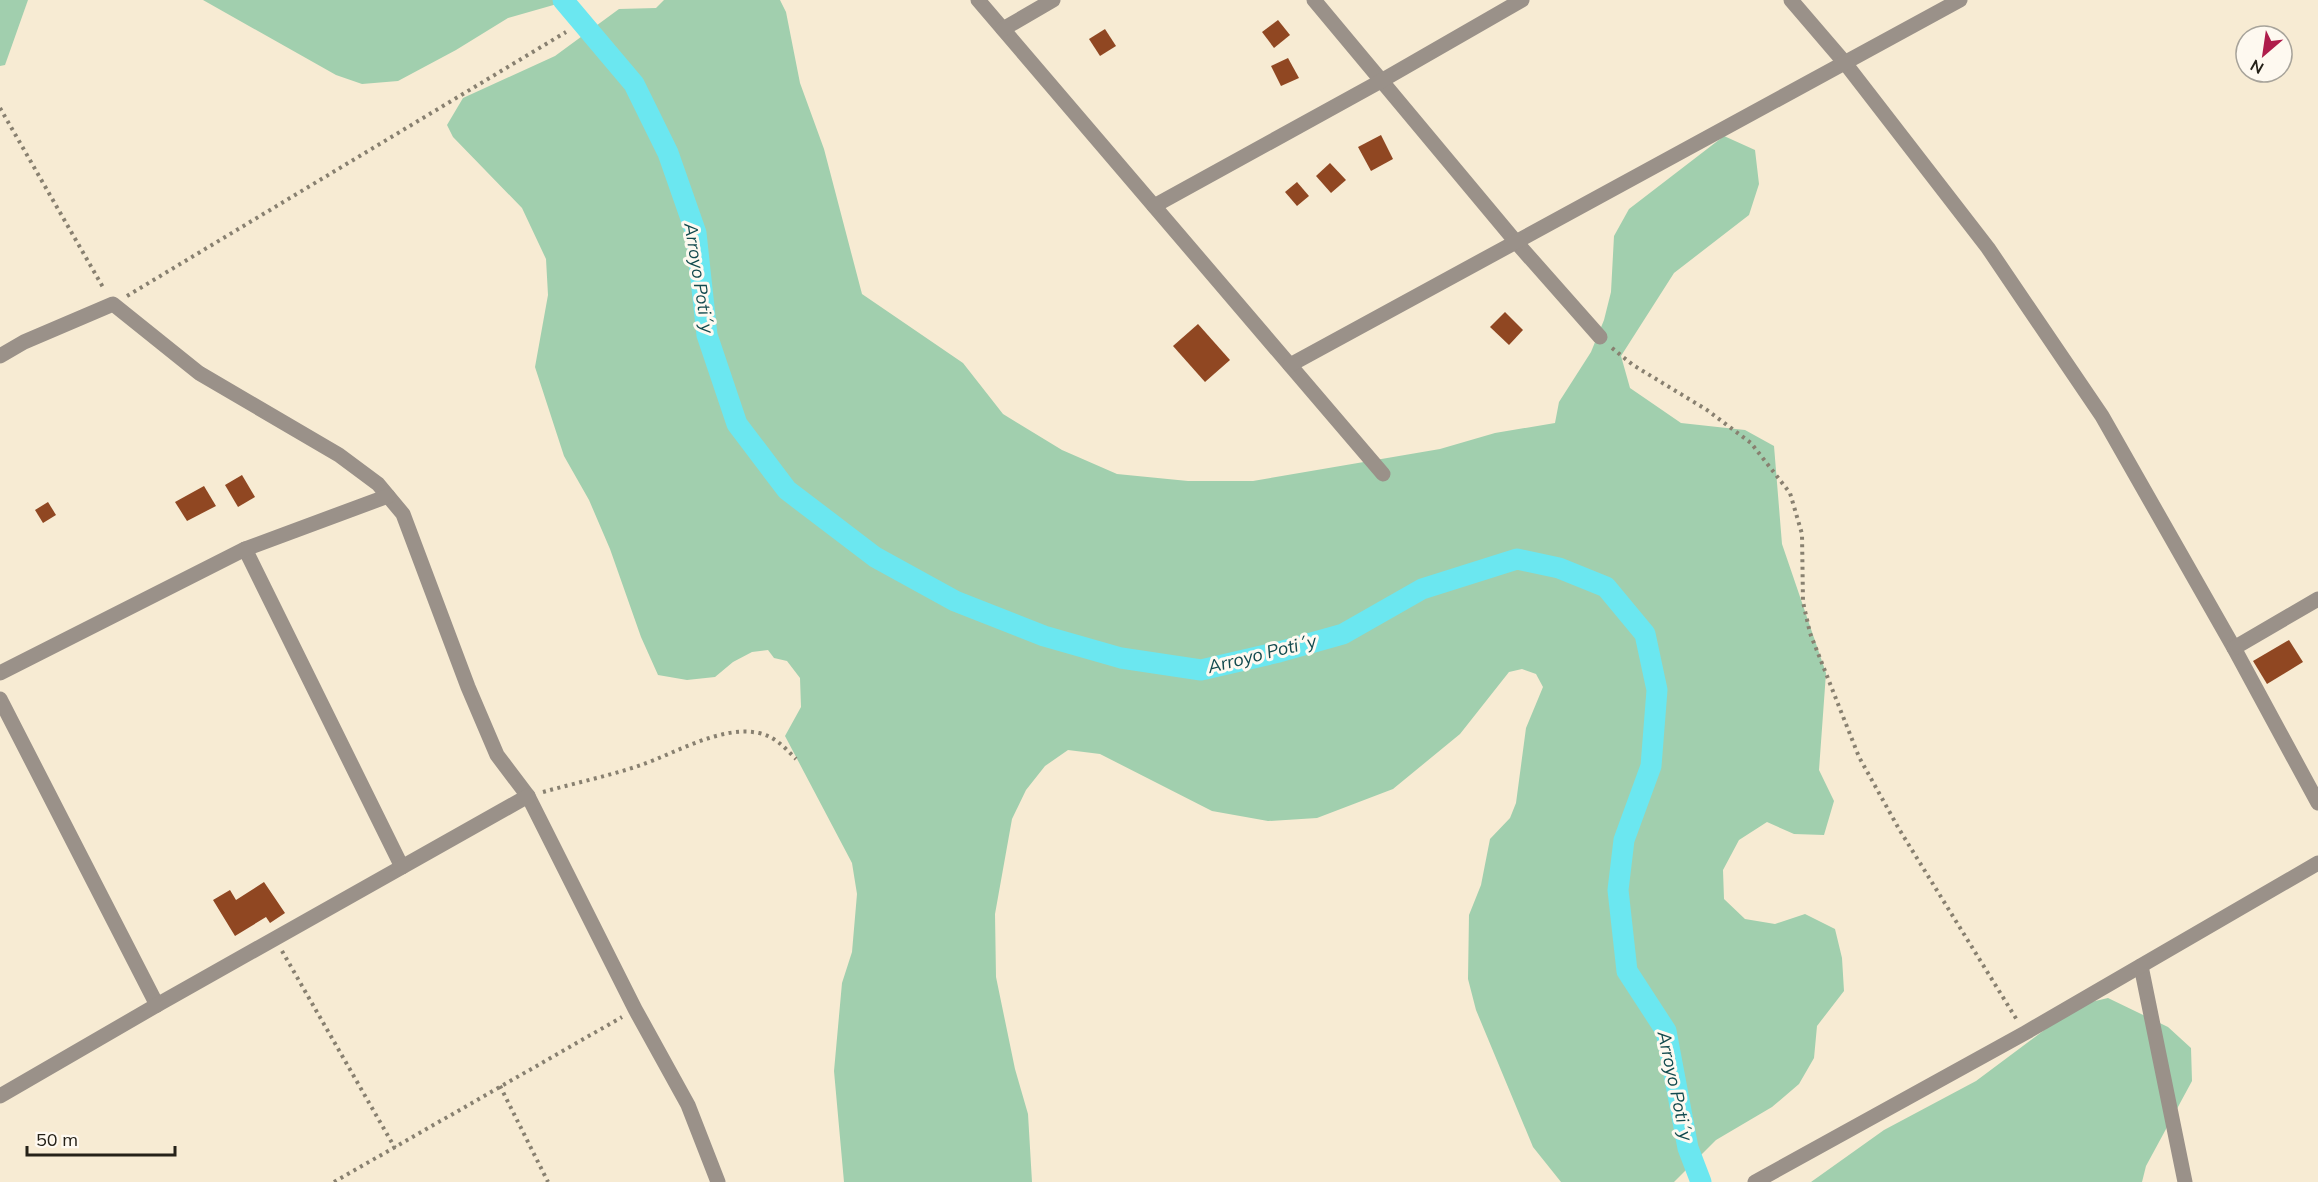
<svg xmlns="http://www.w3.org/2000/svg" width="2318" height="1182" font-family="Mulish,sans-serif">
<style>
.green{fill:#a1cfae}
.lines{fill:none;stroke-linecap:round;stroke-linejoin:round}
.canal{stroke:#6be7f0;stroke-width:21}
.building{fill:#904722}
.path{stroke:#888070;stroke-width:4;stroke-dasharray:3 4.5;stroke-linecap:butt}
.minor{stroke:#9a9189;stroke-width:15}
.labels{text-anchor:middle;stroke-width:6;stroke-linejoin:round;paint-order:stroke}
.water-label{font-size:18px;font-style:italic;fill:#124a4e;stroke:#fef9f0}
</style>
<rect width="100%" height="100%" fill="#f7ebd3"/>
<g class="green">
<polygon points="0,0 28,0 5,65 0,66"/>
<polygon points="203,0 571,0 508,18 456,50 398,81 362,84 336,75"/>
<polygon points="664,0 780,0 786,12 800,83 824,149 862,294 963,363 1003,414 1062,450 1117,474 1188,481 1253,481 1440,449 1495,433 1555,423 1559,402 1591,352 1604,320 1611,292 1614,236 1629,209 1724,136 1755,150 1759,184 1749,215 1674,273 1621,356 1630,388 1681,423 1745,430 1774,446 1782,544 1826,673 1819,770 1834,801 1824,835 1794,834 1767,822 1739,840 1723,870 1724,899 1745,919 1775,924 1805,914 1835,929 1842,958 1844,991 1817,1026 1814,1058 1799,1084 1772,1107 1716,1140 1674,1182 1561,1182 1533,1147 1476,1010 1468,979 1469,915 1481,885 1490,839 1510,818 1516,803 1526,728 1543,687 1536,674 1522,669 1509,672 1460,734 1393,789 1317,818 1268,821 1212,811 1100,754 1068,750 1045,766 1026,790 1012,819 995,914 996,977 1015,1069 1028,1114 1032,1182 844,1182 834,1071 842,983 852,952 857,894 852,863 785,736 801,707 800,678 787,661 774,658 768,650 752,652 733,662 715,677 687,680 658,675 641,637 610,549 589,500 564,456 535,367 548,295 546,259 522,208 453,137 447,125 463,98 555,56 619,9 656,8"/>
<polygon points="2108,998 2168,1027 2191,1048 2192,1081 2146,1166 2142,1182 1811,1182 1884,1130 1976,1081 2078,1005"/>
</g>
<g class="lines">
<polyline class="canal" points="563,0 634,84 668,153 696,233 707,335 737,424 787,490 875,557 955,601 1044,636 1121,658 1201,670 1279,652 1343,634 1422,589 1517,559 1559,568 1606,587 1645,634 1657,690 1651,766 1624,840 1618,890 1627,971 1666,1031 1688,1148 1701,1182"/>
</g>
<g class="building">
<polygon points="1278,20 1290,35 1274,48 1262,32"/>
<polygon points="1105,29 1116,46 1100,56 1089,39"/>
<polygon points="1288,58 1299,78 1281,86 1271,66"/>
<polygon points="1381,135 1393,159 1371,171 1358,147"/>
<polygon points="1330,163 1346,180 1331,193 1316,176"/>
<polygon points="1297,182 1309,196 1297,206 1285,192"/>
<polygon points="1505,312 1523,330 1509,345 1490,327"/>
<polygon points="1198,324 1230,360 1205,382 1173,346"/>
<polygon points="242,475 255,497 238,507 225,485"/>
<polygon points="204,486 216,506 187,521 175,502"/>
<polygon points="48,502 56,515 43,523 35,510"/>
<polygon points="2289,640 2303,662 2267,684 2253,661"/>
<polygon points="264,882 285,913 270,923 266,917 235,936 213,900 230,890 236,900"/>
</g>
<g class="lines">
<g class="path">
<polyline points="0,108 104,289"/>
<polyline points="127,296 566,32"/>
<polyline points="1612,348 1633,365 1707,410 1751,443 1790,493 1802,534 1803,602 1810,633 1859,757 1899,829 2017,1020"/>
<path d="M543 792C575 783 609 776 641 765 676 753 721 725 759 733 776 737 785 748 796 759"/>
<polyline points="282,951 395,1148"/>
<polyline points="500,1086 548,1182"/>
<polyline points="334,1182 622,1017"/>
</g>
<g class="minor">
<polyline points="978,0 1383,474"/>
<polyline points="1314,0 1516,242 1600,337"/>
<polyline points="1791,0 1845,63 1988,248 2102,416 2234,648 2318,803"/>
<polyline points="1003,29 1053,0"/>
<polyline points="1154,206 1381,81 1522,0"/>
<polyline points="0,356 24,342 113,304 199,373 339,455 378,484 403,514 468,687 497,755 528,796 635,1009 688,1105 718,1182"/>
<polyline points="1290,365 1960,0"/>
<polyline points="245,549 402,867"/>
<polyline points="2234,648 2318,599"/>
<polyline points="0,673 245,549 388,496"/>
<polyline points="0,699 157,1005"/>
<polyline points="2141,966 2185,1182"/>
<polyline points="0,1096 157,1005 528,796"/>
<polyline points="1755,1182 2025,1033 2318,863"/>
</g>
</g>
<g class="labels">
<g class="water-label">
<text transform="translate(699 278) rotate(81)" y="6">Arroyo Poti´y</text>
<text transform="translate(1262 654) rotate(-14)" y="6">Arroyo Poti´y</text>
<text transform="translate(1675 1086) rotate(78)" y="6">Arroyo Poti´y</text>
</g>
</g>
<g transform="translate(2264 54) rotate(209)"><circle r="28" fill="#fef9f0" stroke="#a7a39a" stroke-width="1.5"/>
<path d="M0-4.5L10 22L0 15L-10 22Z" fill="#af1d4b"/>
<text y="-9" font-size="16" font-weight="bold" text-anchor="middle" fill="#252118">N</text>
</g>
<path d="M27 1146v9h148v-9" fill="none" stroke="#252118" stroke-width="3"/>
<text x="36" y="1146" font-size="18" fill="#252118" stroke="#fef9f0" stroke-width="4.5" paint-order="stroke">50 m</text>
</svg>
